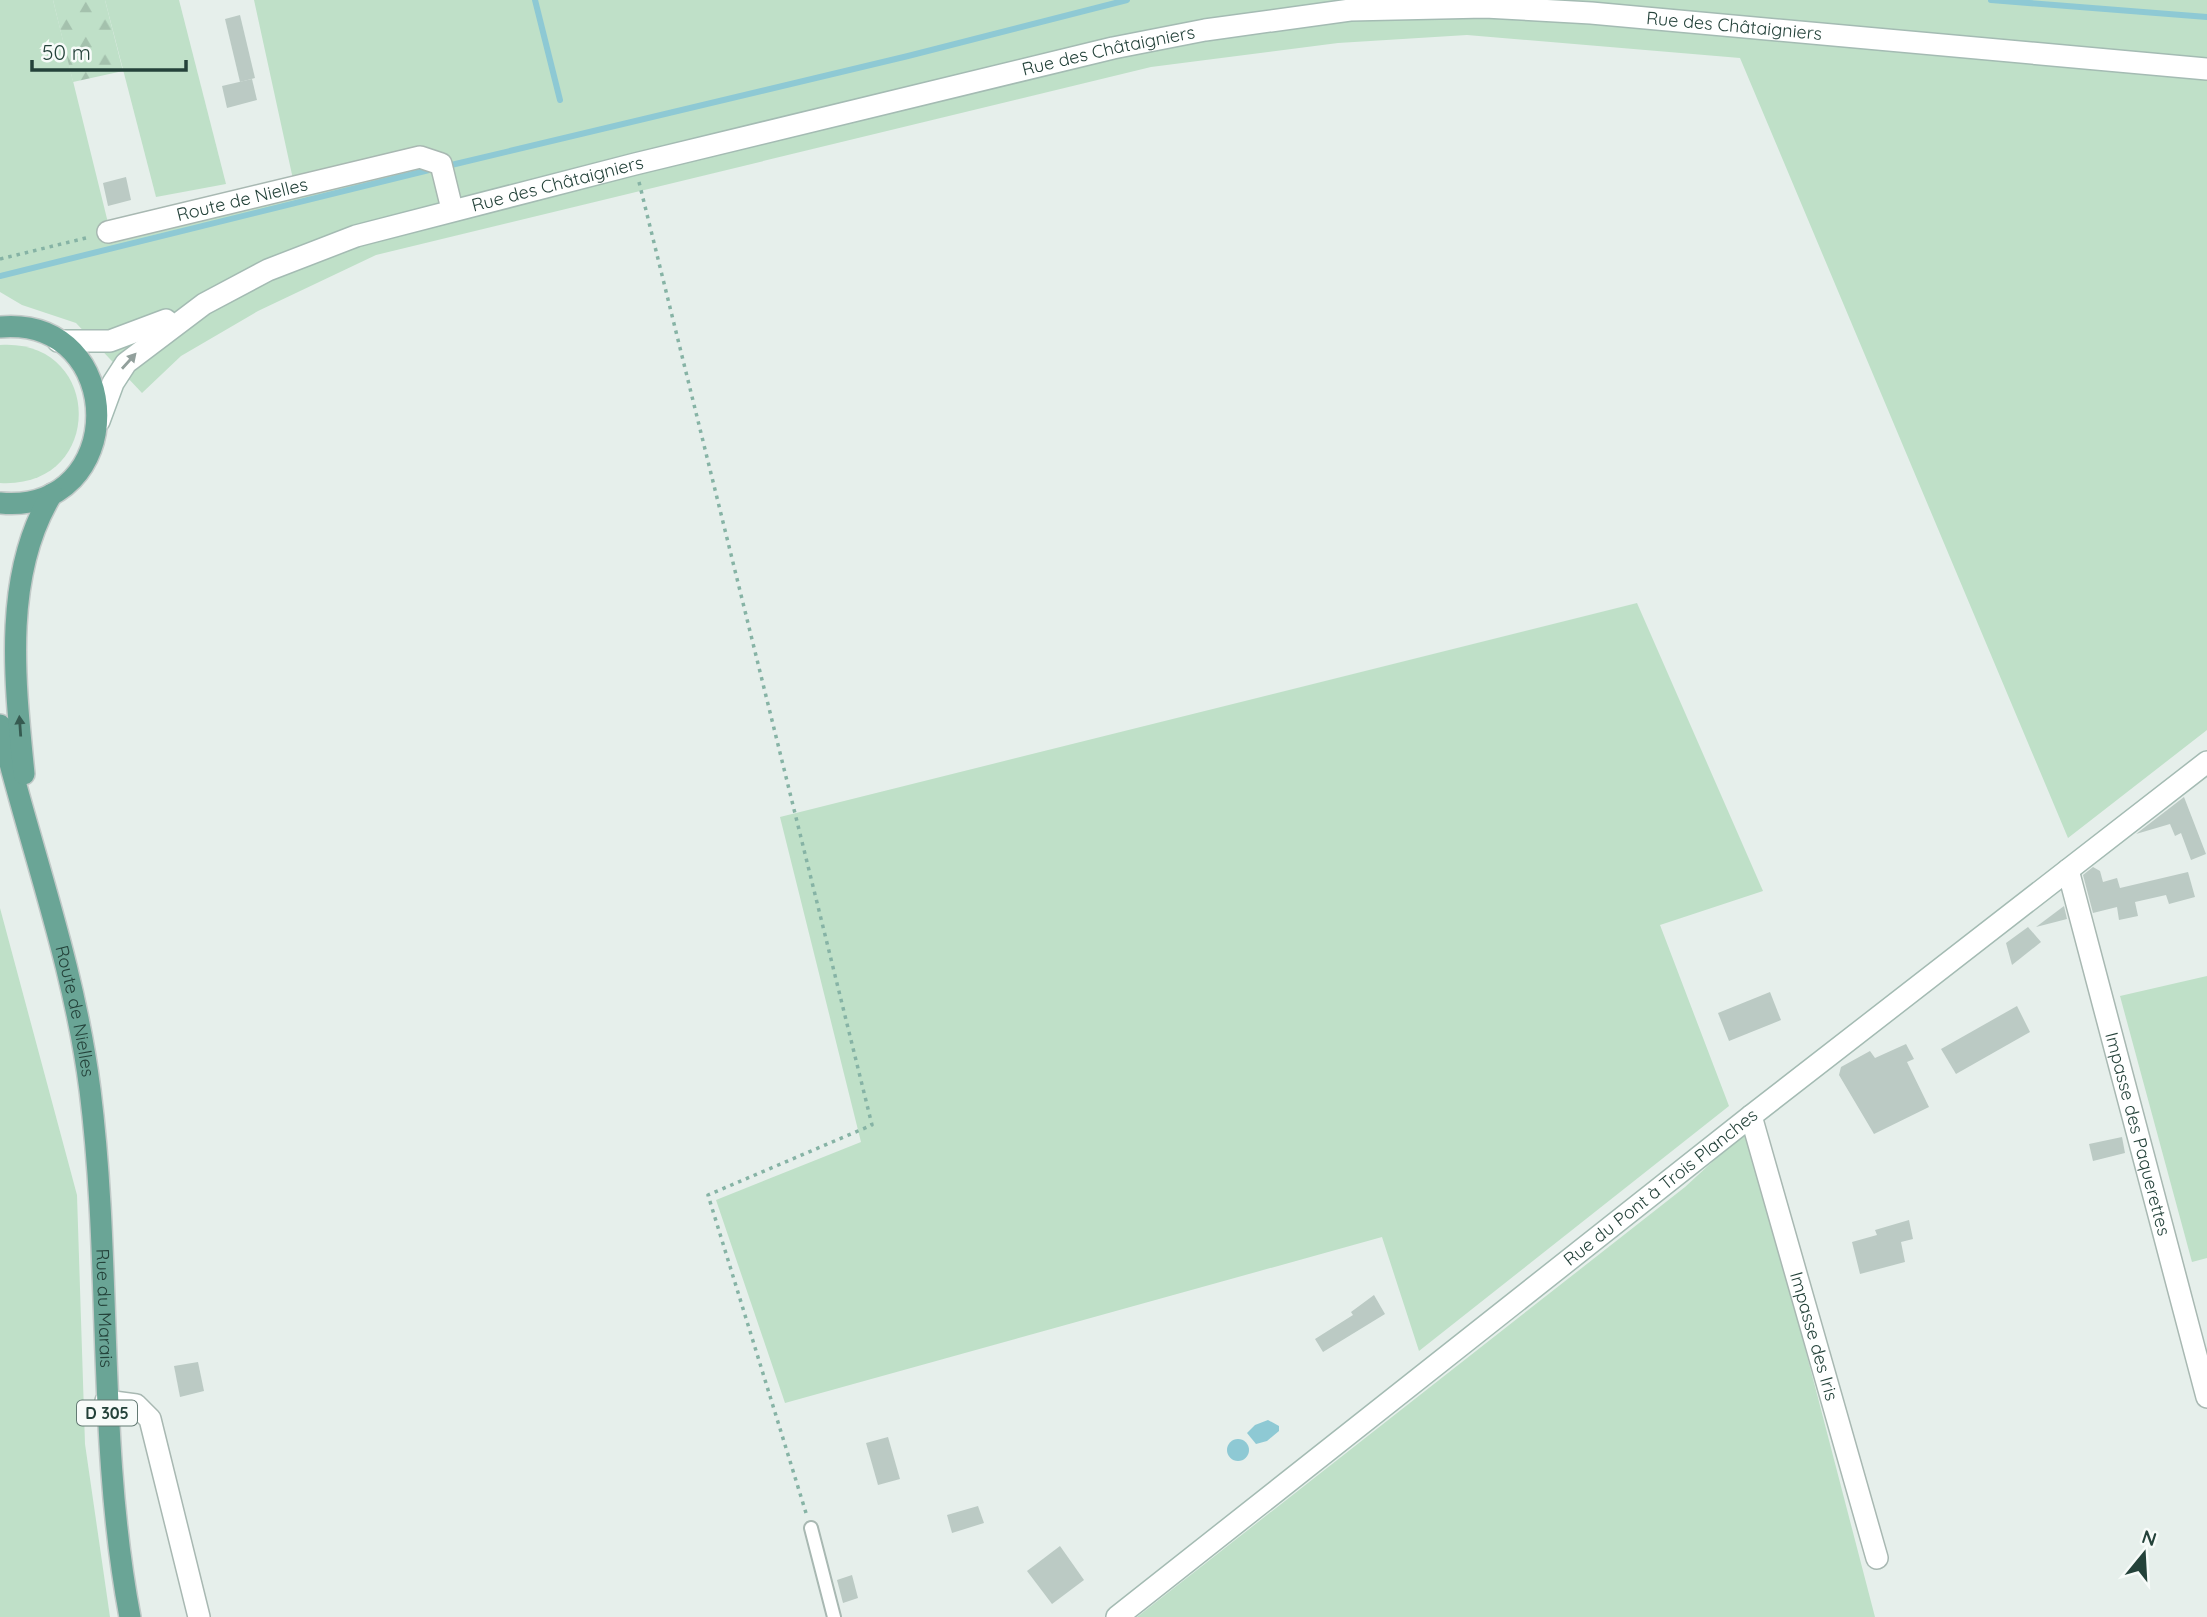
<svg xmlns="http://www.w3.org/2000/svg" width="2207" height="1617" font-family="Quicksand,sans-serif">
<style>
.grass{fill:#bfe0c8}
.forest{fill:url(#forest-firs)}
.water{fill:#8ec9d4}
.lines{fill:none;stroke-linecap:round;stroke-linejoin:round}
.stream{stroke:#8ec9d4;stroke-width:6}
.building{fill:#bbcac4}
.lane-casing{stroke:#a8b8b2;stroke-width:16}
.street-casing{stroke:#a8b8b2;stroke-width:24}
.secondary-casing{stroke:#a4bbb3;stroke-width:24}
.primary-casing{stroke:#c2cac8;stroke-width:24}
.path{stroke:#86b3a5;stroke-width:3.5;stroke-dasharray:3.5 5;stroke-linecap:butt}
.lane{stroke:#fff;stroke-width:12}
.street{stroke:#fff;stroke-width:21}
.secondary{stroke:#fff;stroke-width:21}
.primary{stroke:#6aa596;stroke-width:21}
.oneway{fill:#92a09c}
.oneway2{fill:#365b51}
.labels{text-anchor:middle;stroke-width:7;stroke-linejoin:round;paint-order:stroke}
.shield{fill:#f7fbf9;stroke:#637a73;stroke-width:2}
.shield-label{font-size:16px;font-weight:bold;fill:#24423a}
.street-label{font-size:18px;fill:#24423a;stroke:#f7fbf9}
</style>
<defs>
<pattern id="forest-firs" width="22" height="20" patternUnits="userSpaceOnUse" patternTransform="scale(1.75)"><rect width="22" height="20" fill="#bfe0c8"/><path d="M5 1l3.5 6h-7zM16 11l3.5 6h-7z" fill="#a4c1ad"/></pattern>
</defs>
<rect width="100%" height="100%" fill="#e6efeb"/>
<g class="grass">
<polygon points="0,0 53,0 112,239 296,193 254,0 2207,0 2207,730 2068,838 1740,58 1467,35 1338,43 1151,67 376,255 258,311 181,356 142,393 76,323 22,305 0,292"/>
<polygon points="105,0 179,0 226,184 156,197"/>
<path d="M0 345C104 338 106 489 0 483Z"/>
<polygon points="1637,603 1763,891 1660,925 1729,1106 1419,1351 1382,1237 785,1403 716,1200 861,1142 780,817"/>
<polygon points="0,908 77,1195 85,1444 110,1617 0,1617"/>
<polygon points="2207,976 2207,1258 2192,1262 2120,996"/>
<polygon points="1748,1129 1875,1617 1137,1617 1685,1187"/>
</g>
<polygon class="forest" points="53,0 105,0 123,71 73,82"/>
<g class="water">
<polygon points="1268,1420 1279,1426 1279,1431 1267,1441 1256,1444 1247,1433 1255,1425"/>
<circle cx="1238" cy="1450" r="11"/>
</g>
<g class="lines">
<g class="stream">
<polyline points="535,0 560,100"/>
<polyline points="1991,0 2207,17"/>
<polyline points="447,166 908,56 1127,0"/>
<polyline points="0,276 433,169"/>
</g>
</g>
<g class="building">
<polygon points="240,15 255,78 240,82 225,19"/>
<polygon points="252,79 257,100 227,108 222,86"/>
<polygon points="126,177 131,200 108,206 103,183"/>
<polygon points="2184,797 2206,854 2191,860 2181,833 2175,836 2170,824 2136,834"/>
<polygon points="2093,867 2100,871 2103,882 2117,878 2120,888 2188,872 2195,897 2169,904 2166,895 2135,902 2138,916 2119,920 2117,907 2093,913 2083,875"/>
<polygon points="2064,906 2067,919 2036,927"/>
<polygon points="2028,927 2041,942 2012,965 2006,943"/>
<polygon points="1770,992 1781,1020 1729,1041 1718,1013"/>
<polygon points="2017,1006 2030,1032 1956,1074 1941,1049"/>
<polygon points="1906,1044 1914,1059 1907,1062 1929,1107 1874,1134 1839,1075 1841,1067 1870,1051 1875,1058"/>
<polygon points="2122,1137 2125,1153 2093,1161 2089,1144"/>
<polygon points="1909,1220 1913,1239 1901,1242 1905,1262 1860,1274 1852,1242 1877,1235 1875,1230"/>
<polygon points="1374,1295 1385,1314 1323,1352 1315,1339 1353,1315 1351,1312"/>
<polygon points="198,1362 204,1391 180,1397 174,1366"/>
<polygon points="888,1437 900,1479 878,1485 866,1443"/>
<polygon points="978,1506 984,1523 952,1533 947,1515"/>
<polygon points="1060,1546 1084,1580 1052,1604 1027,1571"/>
<polygon points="852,1575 858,1598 843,1603 837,1580"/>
</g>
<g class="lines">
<g class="lane-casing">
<polyline id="lane" points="811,1528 834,1617"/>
</g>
<g class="street-casing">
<g id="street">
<path id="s1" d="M108 232 420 157 441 164 452 209"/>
<path id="s2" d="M2068 870 2207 1397"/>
<path id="s3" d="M1751 1116 1877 1558"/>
<polyline points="106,1401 136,1405 150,1419 199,1617"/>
</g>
</g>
<g class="secondary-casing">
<g id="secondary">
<polyline points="58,341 110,341 166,320"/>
<path id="s4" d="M99 421 113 383 126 363 204 304 268 270 356 236 635 164 1113 48 1205 30 1350 10 1485 7 1591 13 2207 69"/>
<path id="s5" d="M1117 1617 1751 1116 2207 762"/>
</g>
</g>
<g class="primary-casing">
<g id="primary">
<path d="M0 327C129 316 129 515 0 503"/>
<path id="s6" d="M0 725C30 847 74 964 90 1090 112 1265 97 1443 130 1617"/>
<path d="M24 774C15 684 2 575 52 494"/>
</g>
</g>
<g class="path">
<polyline points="639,182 872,1125 708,1195 806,1513"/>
<polyline points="0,259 90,237"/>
</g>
<use href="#lane" class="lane"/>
<use href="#street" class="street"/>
<use href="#secondary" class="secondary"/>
<use href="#primary" class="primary"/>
</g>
<defs><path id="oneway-solid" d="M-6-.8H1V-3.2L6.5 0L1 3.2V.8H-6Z" transform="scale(1.75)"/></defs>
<use class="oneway" href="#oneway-solid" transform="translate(129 361) rotate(-48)"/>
<use class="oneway2" href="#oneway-solid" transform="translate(20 726) rotate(-94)"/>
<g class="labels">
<rect class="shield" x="77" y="1400.5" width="60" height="25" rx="5"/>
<g class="shield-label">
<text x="107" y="1419">D 305</text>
</g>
<g class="street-label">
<text dy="6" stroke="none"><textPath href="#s4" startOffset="1734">Rue des Châtaigniers</textPath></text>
<text dy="6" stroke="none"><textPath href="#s4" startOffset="1104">Rue des Châtaigniers</textPath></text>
<text dy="6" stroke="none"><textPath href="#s4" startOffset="537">Rue des Châtaigniers</textPath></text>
<text dy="6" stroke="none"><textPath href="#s1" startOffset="138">Route de Nielles</textPath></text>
<text dy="6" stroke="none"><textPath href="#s6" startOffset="296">Route de Nielles</textPath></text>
<text dy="6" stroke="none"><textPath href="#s2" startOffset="273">Impasse des Paquerettes</textPath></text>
<text dy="6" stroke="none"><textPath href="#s5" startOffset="693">Rue du Pont à Trois Planches</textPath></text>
<text dy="6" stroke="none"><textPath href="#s6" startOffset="595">Rue du Marais</textPath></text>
<text dy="6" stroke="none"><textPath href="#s3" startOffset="229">Impasse des Iris</textPath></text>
</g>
</g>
<g transform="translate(2144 1554) rotate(18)" stroke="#f7fbf9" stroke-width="5" paint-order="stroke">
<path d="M0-5L12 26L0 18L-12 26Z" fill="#24423a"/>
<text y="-10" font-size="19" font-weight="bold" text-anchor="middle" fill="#24423a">N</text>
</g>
<path d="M32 60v10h154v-10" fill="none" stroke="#24423a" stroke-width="3.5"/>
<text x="42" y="60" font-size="21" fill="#24423a" stroke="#f7fbf9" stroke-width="5" paint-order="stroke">50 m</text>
</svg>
